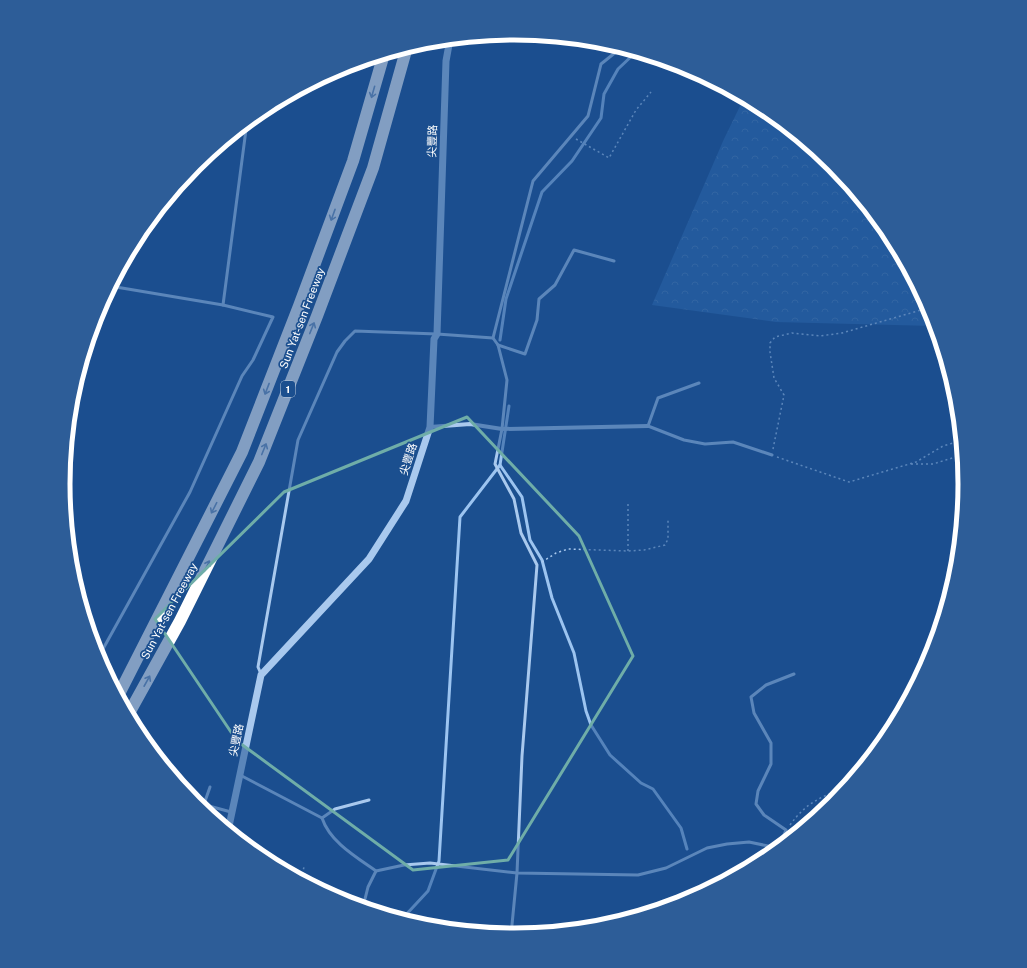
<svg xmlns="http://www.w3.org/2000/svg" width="1027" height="968" font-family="'Public Sans','Noto Sans TC',sans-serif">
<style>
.forest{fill:url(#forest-crowns)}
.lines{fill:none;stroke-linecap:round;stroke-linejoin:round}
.stream{stroke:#9cc4f0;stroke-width:3}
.path{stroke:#a9c9ee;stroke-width:1.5;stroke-dasharray:2 3;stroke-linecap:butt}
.service{stroke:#a9c9ee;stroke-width:3}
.minor{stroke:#a9c9ee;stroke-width:4}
.tertiary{stroke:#a9c9ee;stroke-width:7}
.motorway{stroke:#fff;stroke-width:12}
.oneway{stroke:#829ec1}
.marked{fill:none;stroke:#6fada8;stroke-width:3;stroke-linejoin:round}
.labels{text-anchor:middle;stroke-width:3.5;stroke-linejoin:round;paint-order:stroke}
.shield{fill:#1b4f8f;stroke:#bbcadd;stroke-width:1}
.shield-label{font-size:10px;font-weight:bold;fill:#fff}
.street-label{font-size:11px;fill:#fff;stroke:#1b4f8f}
.rim{fill:none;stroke:#fff;stroke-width:5}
</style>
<defs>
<pattern id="forest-crowns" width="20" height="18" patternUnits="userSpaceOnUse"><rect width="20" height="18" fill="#2e69ad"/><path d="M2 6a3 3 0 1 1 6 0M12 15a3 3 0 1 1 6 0" fill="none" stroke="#4d80b9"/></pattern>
</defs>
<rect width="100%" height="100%" fill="#1b4f8f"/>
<polygon class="forest" points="744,98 764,109 833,165 889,234 930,312 935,326 776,322 652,305 724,139"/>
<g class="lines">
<g class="stream">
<polyline points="500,340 506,299 542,192 572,161 601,118 604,94 618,69 636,52"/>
<polyline points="500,465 522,497 530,540 542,560 552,598 574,653 586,711 591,725 610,755 641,783 653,789 681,828 687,849"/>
<polyline points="402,919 428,891 439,861 460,517 500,465 509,406"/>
</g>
<g class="path">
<polyline points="576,139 609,158 636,110 651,92"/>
<polyline points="773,449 784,395 774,378 770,352 770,343 775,337 792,333 820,336 842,333 928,308"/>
<polyline points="777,457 849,482 916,462 943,446 960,441"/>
<polyline points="911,464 933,464 962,455"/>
<polyline points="628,551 628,502"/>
<polyline points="542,562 556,553 568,549 628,551 644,550 665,545 668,539 668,520"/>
<path d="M790 825C806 803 820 797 845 788"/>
<polyline points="301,879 304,867"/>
</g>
<g class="service">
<polyline points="223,305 247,122"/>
<polyline points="498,345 525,354 537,320 539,299 555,285 574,250 614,261"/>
<polyline points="699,383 658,398 648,426 684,440 705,444 733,442 772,455"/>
<polyline points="98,658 190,492 242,376 253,360 273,317 223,305 110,286"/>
<polyline points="261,674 258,667 298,440 337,352 345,341 355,331 437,334 493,338"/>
<path d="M240 775 322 818C330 842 356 857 376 871L404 865 430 863 517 873 638 875 666 868 707 848 727 844 749 842 778 848"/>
<polyline points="200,807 209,806 231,812"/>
<polyline points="203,807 210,787"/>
<polyline points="322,818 335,809 369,800"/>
<polyline points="779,847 786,830 764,815 756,804 758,791 771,764 771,743 754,713 751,697 766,685 794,674"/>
<polyline points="363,907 368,887 376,871"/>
<polyline points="511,935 517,873 522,756 537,565 521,533 514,499 495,464 502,429 507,380 498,345 493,338 533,181 588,116 601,64 621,48"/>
</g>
<polyline class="minor" points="430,427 470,424 502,429 648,426"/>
<polyline class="tertiary" points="228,831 261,675 369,559 406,501 430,427 434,339 437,334 446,61 450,39"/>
<g class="motorway">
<polyline points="118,696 242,452 299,306 353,161 384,54"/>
<polyline points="128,715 180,621 259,462 317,316 373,168 407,47"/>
</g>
</g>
<defs><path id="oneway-shaft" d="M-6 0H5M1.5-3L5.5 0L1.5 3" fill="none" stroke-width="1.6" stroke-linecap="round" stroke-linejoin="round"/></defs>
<g class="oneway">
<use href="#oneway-shaft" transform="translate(373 92) rotate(106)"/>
<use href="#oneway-shaft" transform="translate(333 215) rotate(110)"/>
<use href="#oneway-shaft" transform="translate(312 328) rotate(-68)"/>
<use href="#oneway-shaft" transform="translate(267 389) rotate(111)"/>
<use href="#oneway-shaft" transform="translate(264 449) rotate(-68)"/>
<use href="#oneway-shaft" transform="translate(214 508) rotate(117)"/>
<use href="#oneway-shaft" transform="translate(207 566) rotate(-64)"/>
<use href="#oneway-shaft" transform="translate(147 681) rotate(-61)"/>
</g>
<path d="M0 0H1027V968H0ZM467 417 579 536 633 656 508 860 413 870 237 741 155 619 284 492Z" fill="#1b4f8f" fill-opacity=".55" fill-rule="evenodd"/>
<path class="marked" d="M467 417 579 536 633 656 508 860 413 870 237 741 155 619 284 492Z"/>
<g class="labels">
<rect class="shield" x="281" y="381" width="14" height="16" rx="3"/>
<g class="shield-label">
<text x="288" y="393">1</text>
</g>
<g class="street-label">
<text transform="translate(432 141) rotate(-88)" y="4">尖豐路</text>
<text transform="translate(302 318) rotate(-69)" y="4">Sun Yat-sen Freeway</text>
<text transform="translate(408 459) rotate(-72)" y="4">尖豐路</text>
<text transform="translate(169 611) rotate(-62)" y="4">Sun Yat-sen Freeway</text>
<text transform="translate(236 740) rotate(-78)" y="4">尖豐路</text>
</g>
</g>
<path d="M0 0H1027V968H0ZM70 484a444 444 0 1 1 888 0a444 444 0 1 1-888 0Z" fill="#2d5d98" fill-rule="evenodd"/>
<path class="rim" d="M70 484a444 444 0 1 1 888 0a444 444 0 1 1-888 0Z"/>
</svg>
